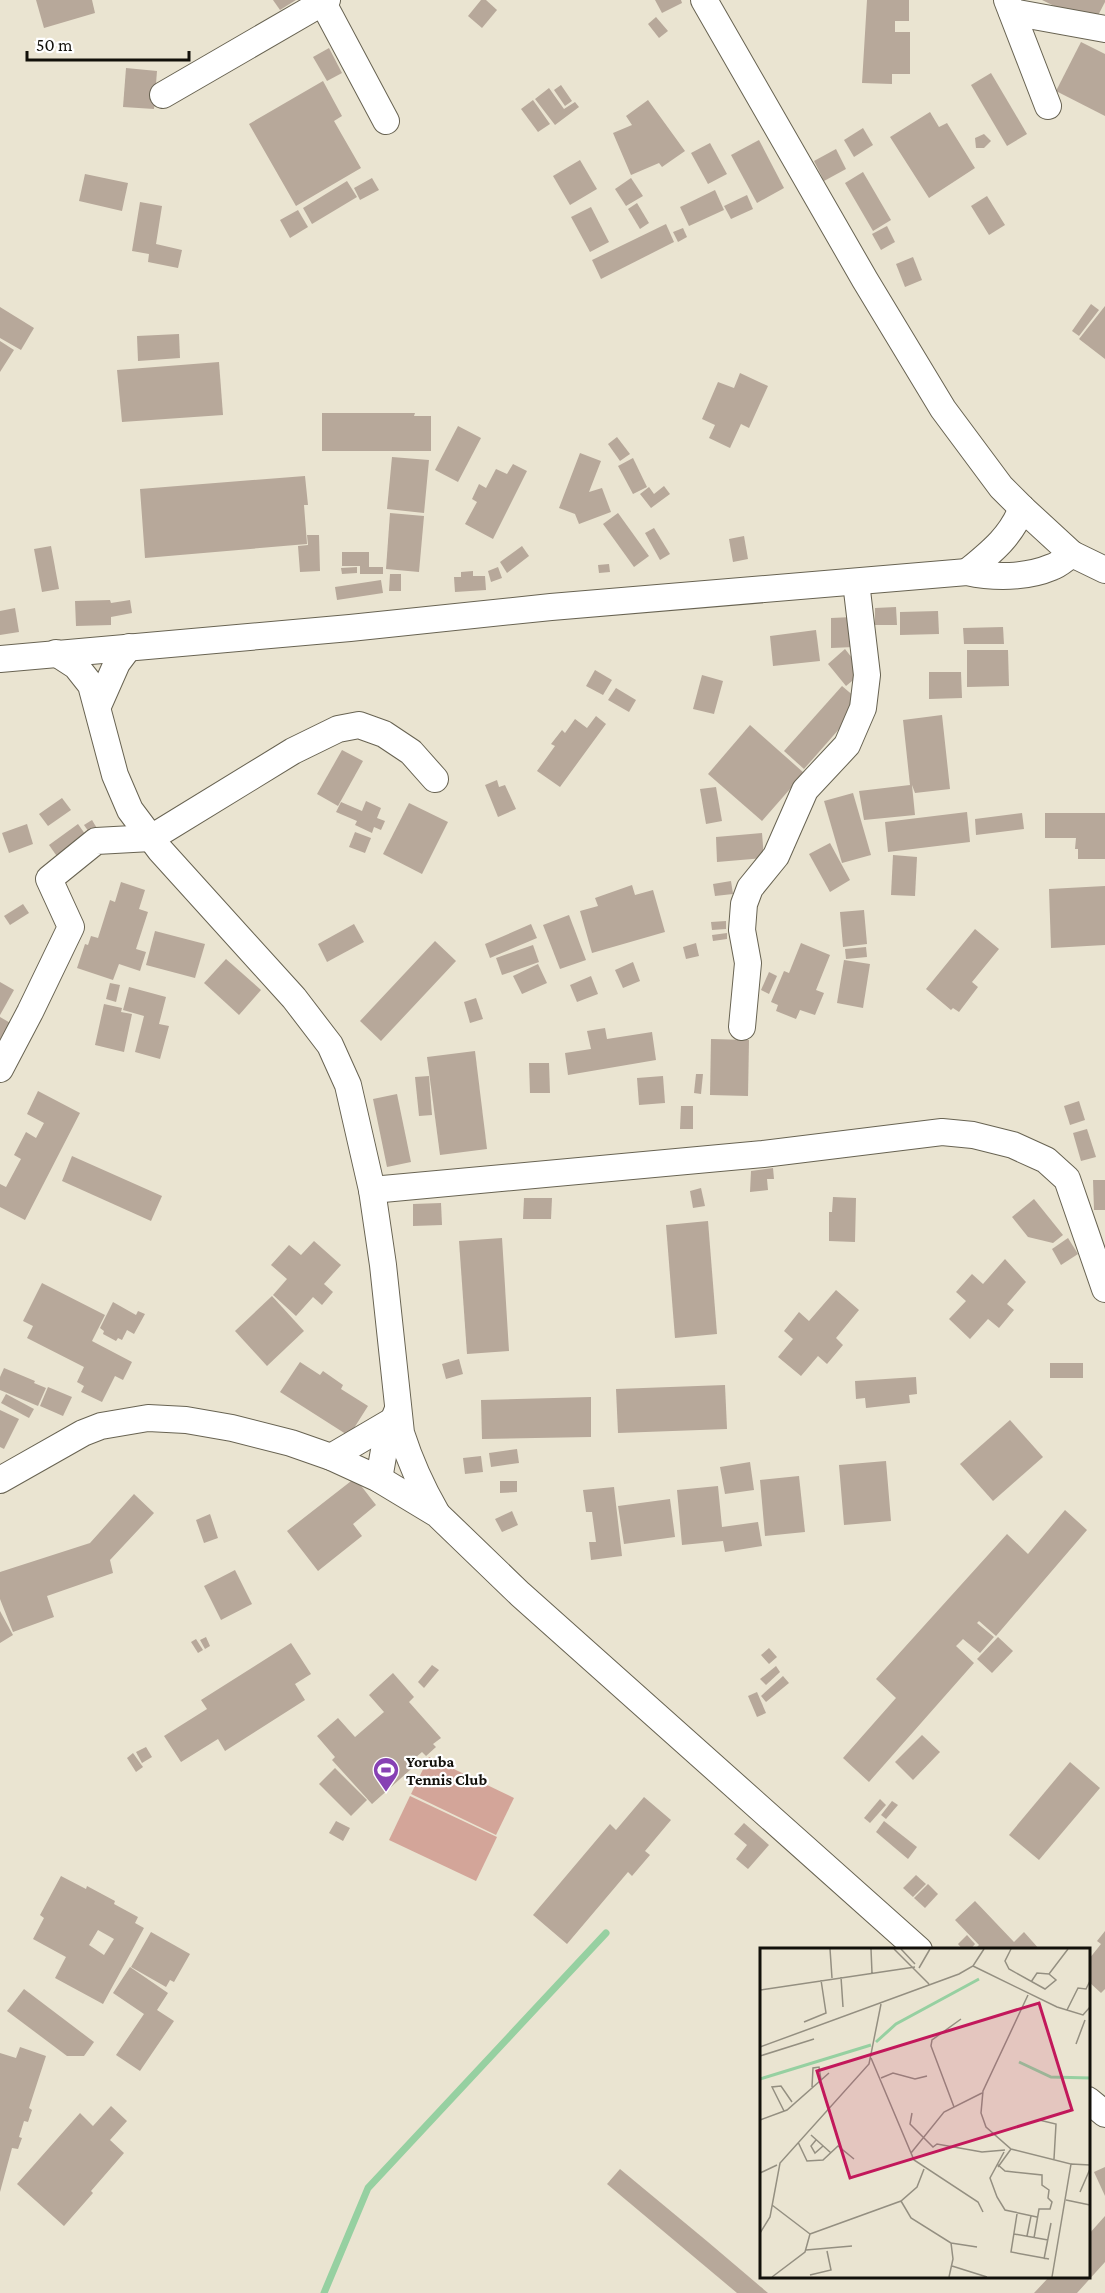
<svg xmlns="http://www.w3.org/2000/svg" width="1105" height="2293" font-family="'Crimson Pro',serif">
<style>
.green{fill:#d3a599}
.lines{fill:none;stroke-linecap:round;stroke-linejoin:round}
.stream{stroke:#96d0a1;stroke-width:7}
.building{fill:#b7a89a;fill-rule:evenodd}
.street-casing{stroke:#686352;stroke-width:28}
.street{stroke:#fff;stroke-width:26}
.labels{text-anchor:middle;stroke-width:4.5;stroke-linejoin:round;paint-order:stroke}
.poi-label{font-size:16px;font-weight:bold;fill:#12100a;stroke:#fff;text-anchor:start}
.inset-river{fill:none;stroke:#96d0a1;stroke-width:3}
.inset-road{fill:none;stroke:#948f81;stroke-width:1.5}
.view{fill:#c2185b;fill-opacity:0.15;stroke:#c2185b;stroke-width:3}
.inset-edge{fill:none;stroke:#12100a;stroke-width:3}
</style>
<rect width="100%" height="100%" fill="#eae4d1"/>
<g class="green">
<polygon points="429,1757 514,1798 496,1835 411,1794"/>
<polygon points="410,1796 497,1837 476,1881 389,1840"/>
</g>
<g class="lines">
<polyline class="stream" points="324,2293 368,2188 606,1933"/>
</g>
<g class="building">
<polygon points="36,0 92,0 95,13 44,28"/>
<polygon points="273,0 296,0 280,10"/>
<polygon points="481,0 486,0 497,10 482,28 468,16"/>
<polygon points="655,0 681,0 682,3 662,13"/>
<polygon points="867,0 909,0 909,21 895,21 895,32 910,32 910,74 892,74 892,84 862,83"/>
<polygon points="1042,0 1105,0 1105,2 1093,25"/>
<polygon points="656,17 668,31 659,38 648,24"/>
<polygon points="1081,42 1105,54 1105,116 1056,91"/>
<polygon points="329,48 342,73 327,81 313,57"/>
<polygon points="126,68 157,71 154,109 123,107"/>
<polygon points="991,73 1027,134 1007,146 971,85"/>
<polygon points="323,81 342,116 334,121 361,168 296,206 249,124"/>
<polygon points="561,85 572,101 565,106 554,90"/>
<polygon points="549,88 564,109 575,102 579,107 555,125 535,99"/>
<polygon points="533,100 550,124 538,132 521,109"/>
<polygon points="648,100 685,151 662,167 659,163 631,175 613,133 632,125 626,116"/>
<polygon points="930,112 939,127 947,123 975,168 929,198 890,137"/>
<polygon points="863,128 873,145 854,157 844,140"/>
<polygon points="984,134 991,141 984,148 976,148 975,138"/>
<polygon points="759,140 784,188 757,203 731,155"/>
<polygon points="710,143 727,174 708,184 691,153"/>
<polygon points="836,149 846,169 824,181 814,161"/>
<polygon points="580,160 597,189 570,205 553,176"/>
<polygon points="863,172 891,220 873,231 845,183"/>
<polygon points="85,174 128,183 122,211 79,201"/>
<polygon points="372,178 379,190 360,200 354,188"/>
<polygon points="631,178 643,196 626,206 615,189"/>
<polygon points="347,181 357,197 312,224 303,208"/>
<polygon points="715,190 724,210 689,226 680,207"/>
<polygon points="747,195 753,209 731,219 724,206"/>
<polygon points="987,196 1005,225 989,235 971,206"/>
<polygon points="140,202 162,206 156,244 182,250 178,268 148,262 149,254 132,251"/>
<polygon points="637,203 649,223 640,229 628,209"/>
<polygon points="591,207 609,242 590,252 571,217"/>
<polygon points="298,210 308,227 290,238 280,220"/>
<polygon points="666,224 674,242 601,279 592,260"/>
<polygon points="887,226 895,242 881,250 872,234"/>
<polygon points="683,228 687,237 678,242 673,232"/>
<polygon points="913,257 922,280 905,287 896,264"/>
<polygon points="1091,304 1099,310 1079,336 1072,331"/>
<polygon points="1105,306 1105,359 1079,339"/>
<polygon points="0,307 34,328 21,350 0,338"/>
<polygon points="179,334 180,358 138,361 137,336"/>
<polygon points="0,341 14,350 0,372"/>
<polygon points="219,362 223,415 122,422 117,370"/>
<polygon points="740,373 768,386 749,428 741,424 730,448 709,438 715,425 702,419 718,382 734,388"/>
<polygon points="322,413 415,413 414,416 431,416 431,451 322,451"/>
<polygon points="458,426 481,438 458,482 435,470"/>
<polygon points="617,437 630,454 620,461 608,444"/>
<polygon points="580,453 601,461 589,492 602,488 611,512 579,524 575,514 559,508"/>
<polygon points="392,457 429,460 424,513 387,509"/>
<polygon points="633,458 647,487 633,494 618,466"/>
<polygon points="513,464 527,471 493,539 465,524 477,502 472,499 479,484 486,488 496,469 507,474"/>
<polygon points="305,476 308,505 304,505 307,544 145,558 140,489"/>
<polygon points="664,486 670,494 651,508 640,494 649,487 654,494"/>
<polygon points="390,513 424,516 419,572 386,569"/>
<polygon points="618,513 649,556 634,567 603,524"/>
<polygon points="654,528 670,554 660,560 645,533"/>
<polygon points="307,535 319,535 320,571 300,572 298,546 308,545"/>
<polygon points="744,536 748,559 733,562 729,539"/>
<polygon points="51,546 59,589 42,592 34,549"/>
<polygon points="522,546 529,556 507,573 500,562"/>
<polygon points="342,552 369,552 369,567 383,567 383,574 360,574 360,566 342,566"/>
<polygon points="609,564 610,572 599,573 598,565"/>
<polygon points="357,567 357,573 342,574 341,568"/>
<polygon points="498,567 502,578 491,582 488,571"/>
<polygon points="473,571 473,576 485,576 486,590 455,592 454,577 461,577 461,572"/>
<polygon points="390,574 401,574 401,591 389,591"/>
<polygon points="381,580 383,593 337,600 335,587"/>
<polygon points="110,600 111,603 130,600 132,613 111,617 111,625 76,626 75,601"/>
<polygon points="896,607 897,625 875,625 875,608"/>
<polygon points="15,608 19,632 0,635 0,611"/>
<polygon points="938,611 939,634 900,635 900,612"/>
<polygon points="853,617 854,647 831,648 831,618"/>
<polygon points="1003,627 1004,644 964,644 963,628"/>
<polygon points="816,630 820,661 773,666 770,636"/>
<polygon points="845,649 863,672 846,686 828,664"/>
<polygon points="967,650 1008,650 1009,686 967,687"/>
<polygon points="595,670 612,680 603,695 586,686"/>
<polygon points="929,672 961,672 962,698 929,699"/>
<polygon points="702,675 723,681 714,714 693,709"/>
<polygon points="842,686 862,703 804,769 784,751"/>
<polygon points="616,688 636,700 629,712 608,700"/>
<polygon points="942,715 950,789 915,793 912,785 915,815 864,820 859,791 910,785 903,720"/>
<polygon points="596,716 606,724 560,787 537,771 555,746 551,744 562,730 565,733 575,719 587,728"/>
<polygon points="750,725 804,773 762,821 708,774"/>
<polygon points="342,750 363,761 338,806 317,794"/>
<polygon points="497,780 499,787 505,785 516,809 498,817 485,785"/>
<polygon points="716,787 722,821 706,824 700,789"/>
<polygon points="853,793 871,855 842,863 824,801"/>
<polygon points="62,798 71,810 48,826 39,814"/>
<polygon points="366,801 381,808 377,818 385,821 381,830 374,827 372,833 355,825 357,821 336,812 341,802 362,811"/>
<polygon points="409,803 448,822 422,874 383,854"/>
<polygon points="967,812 970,842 888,852 885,822"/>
<polygon points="1022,813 1024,829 976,835 975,819"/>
<polygon points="1045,813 1105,813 1105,859 1078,859 1078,849 1075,849 1076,838 1045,838"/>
<polygon points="92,820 98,830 91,835 84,825"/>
<polygon points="27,824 33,844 9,853 2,833"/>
<polygon points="78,824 90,841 61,862 49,845"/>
<polygon points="355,832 371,838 365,853 349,847"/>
<polygon points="762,833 764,858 717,862 716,837"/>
<polygon points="830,843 850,880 830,892 809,854"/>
<polygon points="893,855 917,857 915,896 891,895"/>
<polygon points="731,881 733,894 715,896 713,884"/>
<polygon points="121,882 145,890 139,909 148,912 136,949 146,952 140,971 119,964 113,980 77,968 85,944 88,945 91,936 98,938 110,900 115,902"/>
<polygon points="632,885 635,895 653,890 665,932 592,953 580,911 598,906 595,898"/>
<polygon points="1105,886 1105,945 1051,948 1049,889"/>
<polygon points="23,904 29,913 10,925 4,916"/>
<polygon points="864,910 867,944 843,947 840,912"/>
<polygon points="569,915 586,960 560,969 543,925"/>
<polygon points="726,921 726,929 712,930 711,922"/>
<polygon points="354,924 364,942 327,962 318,944"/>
<polygon points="531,924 537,938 490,958 485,944"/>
<polygon points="975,929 999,949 972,982 978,987 959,1012 953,1008 951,1010 926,989"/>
<polygon points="155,931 205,944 195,978 146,965"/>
<polygon points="727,933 727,939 713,941 712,935"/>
<polygon points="435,941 456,961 381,1041 360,1021"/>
<polygon points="696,943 699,956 686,959 683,947"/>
<polygon points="801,943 830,955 816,990 824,993 815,1015 800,1010 796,1019 776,1011 778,1005 771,1002 784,971 789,973"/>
<polygon points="533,945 539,962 502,975 496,958"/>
<polygon points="866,947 867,957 846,959 845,949"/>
<polygon points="226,959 261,990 239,1015 204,983"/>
<polygon points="844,960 870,964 863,1008 837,1003"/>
<polygon points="633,962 640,981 623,988 615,970"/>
<polygon points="538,964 547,983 522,994 513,976"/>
<polygon points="769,972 777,976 769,994 761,990"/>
<polygon points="591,976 598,994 577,1002 570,985"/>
<polygon points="0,982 14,990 0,1015"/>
<polygon points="110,983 120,985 116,1002 106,999"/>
<polygon points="129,987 166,997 159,1024 169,1026 160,1059 135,1052 144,1016 123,1010"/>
<polygon points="476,998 483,1019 470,1023 464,1002"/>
<polygon points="104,1004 122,1008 121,1012 132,1014 124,1052 95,1045"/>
<polygon points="0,1017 19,1028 0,1060"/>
<polygon points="605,1028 607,1039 652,1032 656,1060 568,1075 565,1053 591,1049 587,1031"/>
<polygon points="711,1039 749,1040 748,1096 710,1095"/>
<polygon points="475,1051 487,1149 440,1155 427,1057"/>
<polygon points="529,1063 549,1063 550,1093 530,1093"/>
<polygon points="696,1074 703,1074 701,1094 694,1093"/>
<polygon points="429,1076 432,1115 419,1116 415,1077"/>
<polygon points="663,1076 665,1103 639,1105 637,1078"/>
<polygon points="38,1091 80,1113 25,1220 0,1207 0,1184 6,1187 21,1159 14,1155 26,1132 36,1138 44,1123 27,1114"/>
<polygon points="397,1094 411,1162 387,1167 373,1099"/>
<polygon points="1079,1101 1085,1120 1070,1125 1064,1106"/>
<polygon points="681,1106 693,1106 693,1129 680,1129"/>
<polygon points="1087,1129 1096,1157 1081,1161 1073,1133"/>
<polygon points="72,1156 162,1196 151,1221 62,1181"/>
<polygon points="773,1168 774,1179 767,1179 768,1190 750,1192 751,1171"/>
<polygon points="1093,1180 1105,1180 1105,1210 1094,1210"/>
<polygon points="701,1188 705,1206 693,1208 690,1191"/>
<polygon points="833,1197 856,1198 855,1242 829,1241 829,1212 832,1212"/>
<polygon points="524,1198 552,1198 551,1219 523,1219"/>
<polygon points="1034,1199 1063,1235 1053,1243 1028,1237 1012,1217"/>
<polygon points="441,1203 442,1225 413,1226 413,1204"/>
<polygon points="708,1221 717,1334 675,1338 666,1225"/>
<polygon points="502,1238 509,1351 467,1354 459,1241"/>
<polygon points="1068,1238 1078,1254 1061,1265 1052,1249"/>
<polygon points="314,1241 341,1265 324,1284 333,1292 322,1305 313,1297 296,1316 273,1295 287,1279 271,1265 289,1245 301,1255"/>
<polygon points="1005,1259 1026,1282 1007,1304 1014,1310 999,1328 988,1319 970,1339 949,1319 966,1301 956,1292 972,1274 983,1284"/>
<polygon points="42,1283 105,1315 92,1341 132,1362 123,1380 115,1376 102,1402 81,1392 84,1386 77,1382 84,1367 27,1338 33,1326 23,1321"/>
<polygon points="836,1290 859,1310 836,1338 843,1345 827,1364 818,1356 801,1376 778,1357 793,1339 784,1331 799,1312 809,1321"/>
<polygon points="272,1296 304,1331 267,1366 235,1331"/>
<polygon points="113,1302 136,1315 138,1311 145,1314 134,1334 127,1330 122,1340 118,1338 116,1341 103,1334 104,1331 100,1328"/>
<polygon points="459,1359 463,1374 446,1379 442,1364"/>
<polygon points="300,1362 320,1375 323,1371 343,1385 341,1389 368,1406 349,1436 280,1392"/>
<rect x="1050" y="1363" width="33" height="15"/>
<polygon points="4,1368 35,1381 34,1383 46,1388 38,1406 0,1390 0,1377"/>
<polygon points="916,1377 917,1394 909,1395 910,1403 866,1408 865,1398 856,1399 855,1381"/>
<polygon points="725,1385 727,1429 618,1433 616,1389"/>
<polygon points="48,1387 72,1397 63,1416 40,1406"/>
<polygon points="6,1394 34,1409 29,1418 1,1403"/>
<polygon points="591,1397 591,1437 482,1439 481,1400"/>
<polygon points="0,1410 19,1419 4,1449 0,1447"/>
<polygon points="1010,1420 1043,1457 993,1501 960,1464"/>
<polygon points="517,1449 519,1463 491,1467 489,1453"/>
<polygon points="481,1456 483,1472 465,1474 463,1458"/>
<polygon points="886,1461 891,1521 844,1525 839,1465"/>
<polygon points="750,1462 754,1490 725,1494 720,1467"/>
<polygon points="799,1476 805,1532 765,1536 760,1480"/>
<polygon points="355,1478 376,1505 353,1524 362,1536 318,1571 287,1531"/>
<polygon points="500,1481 517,1481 517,1492 500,1493"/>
<polygon points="718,1486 722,1527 758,1522 762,1546 725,1552 723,1541 682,1545 677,1490"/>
<polygon points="614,1487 622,1556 591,1560 589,1542 596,1542 592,1512 586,1512 583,1490"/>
<polygon points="134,1494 154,1513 110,1560 113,1573 47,1596 54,1617 13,1632 0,1599 0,1572 90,1543"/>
<polygon points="670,1499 675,1537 624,1544 618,1506"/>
<polygon points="1065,1510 1087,1530 996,1636 979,1621 977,1623 994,1637 980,1653 963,1639 956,1646 974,1663 869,1782 843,1758 896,1698 876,1679 1007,1534 1028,1554"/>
<polygon points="512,1511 518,1525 502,1532 495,1519"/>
<polygon points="210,1514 218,1538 204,1543 196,1520"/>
<polygon points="235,1570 252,1604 221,1620 204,1586"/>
<polygon points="0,1611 13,1635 0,1643"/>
<polygon points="206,1637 210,1646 205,1649 200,1640"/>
<polygon points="998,1637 1013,1651 992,1673 977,1659"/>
<polygon points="196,1639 203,1650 198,1653 191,1642"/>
<polygon points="291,1643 311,1674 295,1684 305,1700 225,1751 218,1739 181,1762 164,1736 207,1709 201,1700"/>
<polygon points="769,1648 777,1657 769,1664 761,1655"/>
<polygon points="432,1665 439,1670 424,1688 418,1682"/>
<polygon points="776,1666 780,1672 766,1685 760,1679"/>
<polygon points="393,1673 414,1697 409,1702 441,1738 433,1744 436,1747 426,1756 422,1752 415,1758 419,1762 372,1804 332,1760 335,1757 317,1736 338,1718 355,1737 384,1712 369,1695"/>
<polygon points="783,1676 789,1683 766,1702 761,1696"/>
<polygon points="757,1692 766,1713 757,1717 748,1696"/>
<polygon points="922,1735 940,1752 913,1780 895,1762"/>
<polygon points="146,1747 152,1757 142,1763 136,1752"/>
<polygon points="133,1753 143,1767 136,1772 127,1758"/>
<polygon points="1070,1762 1100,1788 1039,1860 1009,1835"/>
<polygon points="335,1768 367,1800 351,1816 319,1784"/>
<polygon points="644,1797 671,1820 645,1851 650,1855 632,1876 628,1872 567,1944 533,1915 610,1824 616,1830"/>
<polygon points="880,1799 886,1805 870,1823 864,1818"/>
<polygon points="892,1801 898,1805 886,1819 881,1815"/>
<polygon points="336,1821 350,1828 343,1841 329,1833"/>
<polygon points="884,1821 917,1847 908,1859 876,1832"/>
<polygon points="744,1823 769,1845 748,1869 736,1859 747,1845 734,1834"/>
<polygon points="916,1875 926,1884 913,1897 903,1888"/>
<path d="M61 1876 86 1889 87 1886 115 1901 114 1904 138 1917 135 1923 144 1928 103 2004 55 1978 66 1957 33 1939 44 1918 40 1915ZM98 1930 114 1939 104 1955 89 1945Z"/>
<polygon points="928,1884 938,1894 925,1908 914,1898"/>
<polygon points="975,1901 1014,1942 1024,1932 1040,1950 974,1950 979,1945 955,1920"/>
<polygon points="1105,1931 1105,1989 1101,1993 1089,1982 1089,1959 1101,1944 1097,1941"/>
<polygon points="151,1932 190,1954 174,1982 170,1980 166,1987 131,1967"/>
<polygon points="967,1935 975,1944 970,1950 963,1950 958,1944"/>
<polygon points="130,1967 168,1993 157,2010 174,2021 140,2071 116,2055 144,2014 113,1993"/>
<polygon points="24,1989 94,2042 84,2056 67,2056 7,2011"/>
<polygon points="20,2047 46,2056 29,2108 32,2110 28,2122 24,2121 19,2137 22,2138 18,2149 12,2148 0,2192 0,2053 16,2058"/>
<polygon points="111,2106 127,2121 110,2140 124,2153 91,2191 93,2193 64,2226 17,2184 80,2113 93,2126"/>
<polygon points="1105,2167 1105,2196 1094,2172"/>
<polygon points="620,2169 708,2242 768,2293 737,2293 607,2184"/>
<polygon points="1105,2216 1105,2262 1077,2293 1034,2293 1049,2277 1089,2277 1089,2234"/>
</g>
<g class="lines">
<g class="street-casing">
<g id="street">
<polyline points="704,0 865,280 943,409 1001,487 1022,508 1072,554 1105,570"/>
<polyline points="1007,0 1048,106"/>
<polyline points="323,3 386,121"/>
<polyline points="1012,12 1105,29"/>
<polyline points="163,95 327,0"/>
<path d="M967 572C990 553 1011 537 1022 508"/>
<path d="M56 653 76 666 91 685 115 775 130 810 160 850 294 998 330 1045 348 1085 372 1190 383 1265 401 1433C410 1461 421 1486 436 1512"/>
<path d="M0 659 350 628 551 607 967 572C994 578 1026 578 1052 567 1059 565 1066 558 1072 554"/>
<polyline points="98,706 117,663 129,647"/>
<polyline points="742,1027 748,963 742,930 744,904 750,888 776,856 805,790 847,745 863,708 867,675 856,582"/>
<polyline points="0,1069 30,1012 71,927 49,879 96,841 151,838 293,751 338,729 359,725 384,734 411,752 435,779"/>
<polyline points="372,1190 763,1154 942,1132 973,1135 1013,1145 1046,1160 1067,1179 1105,1289"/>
<polyline points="331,1457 394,1420"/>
<polyline points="379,1479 386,1439 398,1409"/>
<polyline points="0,1480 83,1433 101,1426 148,1418 186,1420 232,1428 291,1443 331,1457 379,1479 437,1514 520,1594 919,1950"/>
<polyline points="1088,2100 1105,2114"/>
</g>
</g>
<use href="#street" class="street"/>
</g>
<defs>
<g id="stadium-pin" transform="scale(1.35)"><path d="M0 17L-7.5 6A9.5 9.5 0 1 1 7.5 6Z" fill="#8741b4" stroke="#fff"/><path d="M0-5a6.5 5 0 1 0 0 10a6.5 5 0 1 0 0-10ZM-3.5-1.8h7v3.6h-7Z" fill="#fff"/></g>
</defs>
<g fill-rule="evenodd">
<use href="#stadium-pin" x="386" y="1770"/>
</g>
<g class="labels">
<g class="poi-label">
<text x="406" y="1767">Yoruba<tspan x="406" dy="18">Tennis Club</tspan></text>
</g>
</g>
<g transform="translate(760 1948)">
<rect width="330" height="330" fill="#eae4d1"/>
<path class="inset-river" d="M116 94 136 76 219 31M259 114 291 129 330 130M0 131 111 97"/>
<path class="inset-road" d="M70 1 72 30M111 1 112 25M134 1 169 36M141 1 155 16M251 1 245 13 249 21 285 41 296 32 289 26M213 18 297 59 323 67 330 59M159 20 170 1M81 29 83 59M271 34 277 25 289 26 308 1M0 42 155 19M268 47 223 143 221 165 226 179 251 201 311 216 292 329M307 62 318 40 326 41 330 33M44 74 66 65 61 32M316 96 325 72M0 99 199 26 213 18 224 1M0 108 54 91M111 110 154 212 218 254 223 264M121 130 133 125 155 131 167 128M52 139 53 120 59 119 61 132M194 159 171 98 172 92 201 71M24 163 12 139 21 138 32 154M152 165 150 176 173 199 177 196 222 204 245 202M0 172 27 162 69 125M279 172 296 176 294 211M51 187 71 205M56 192 51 198 55 205 63 198M38 194 47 213 63 212 78 198 94 211M244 204 230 230 237 249 245 262 277 269M151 205 184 164 222 145M237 216 245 223 282 227V237L289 242 288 250 292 254 290 261H279L274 290M311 216 330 217M238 219 251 201M0 225 17 217M320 244 330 221M306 252 330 257M141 253 151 270 191 295 193 311 189 329M12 257 50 286M257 266 251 304 289 311M0 285 10 269 20 215 109 116 121 56M50 286 141 253 157 239 164 221M254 286 288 292M267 288 271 268M191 295 217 299M46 302 92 298M284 311 291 275M192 318 227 329M50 327 71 322 67 303M12 329 45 304 50 286"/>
<path class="view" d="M279 55 312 162 90 230 57 123Z"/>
<rect width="330" height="330" class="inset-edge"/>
</g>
<path d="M27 51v9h162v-9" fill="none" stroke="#12100a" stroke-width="3"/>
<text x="36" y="51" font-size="18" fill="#12100a" stroke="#ffffff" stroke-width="4.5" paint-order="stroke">50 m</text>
</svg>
